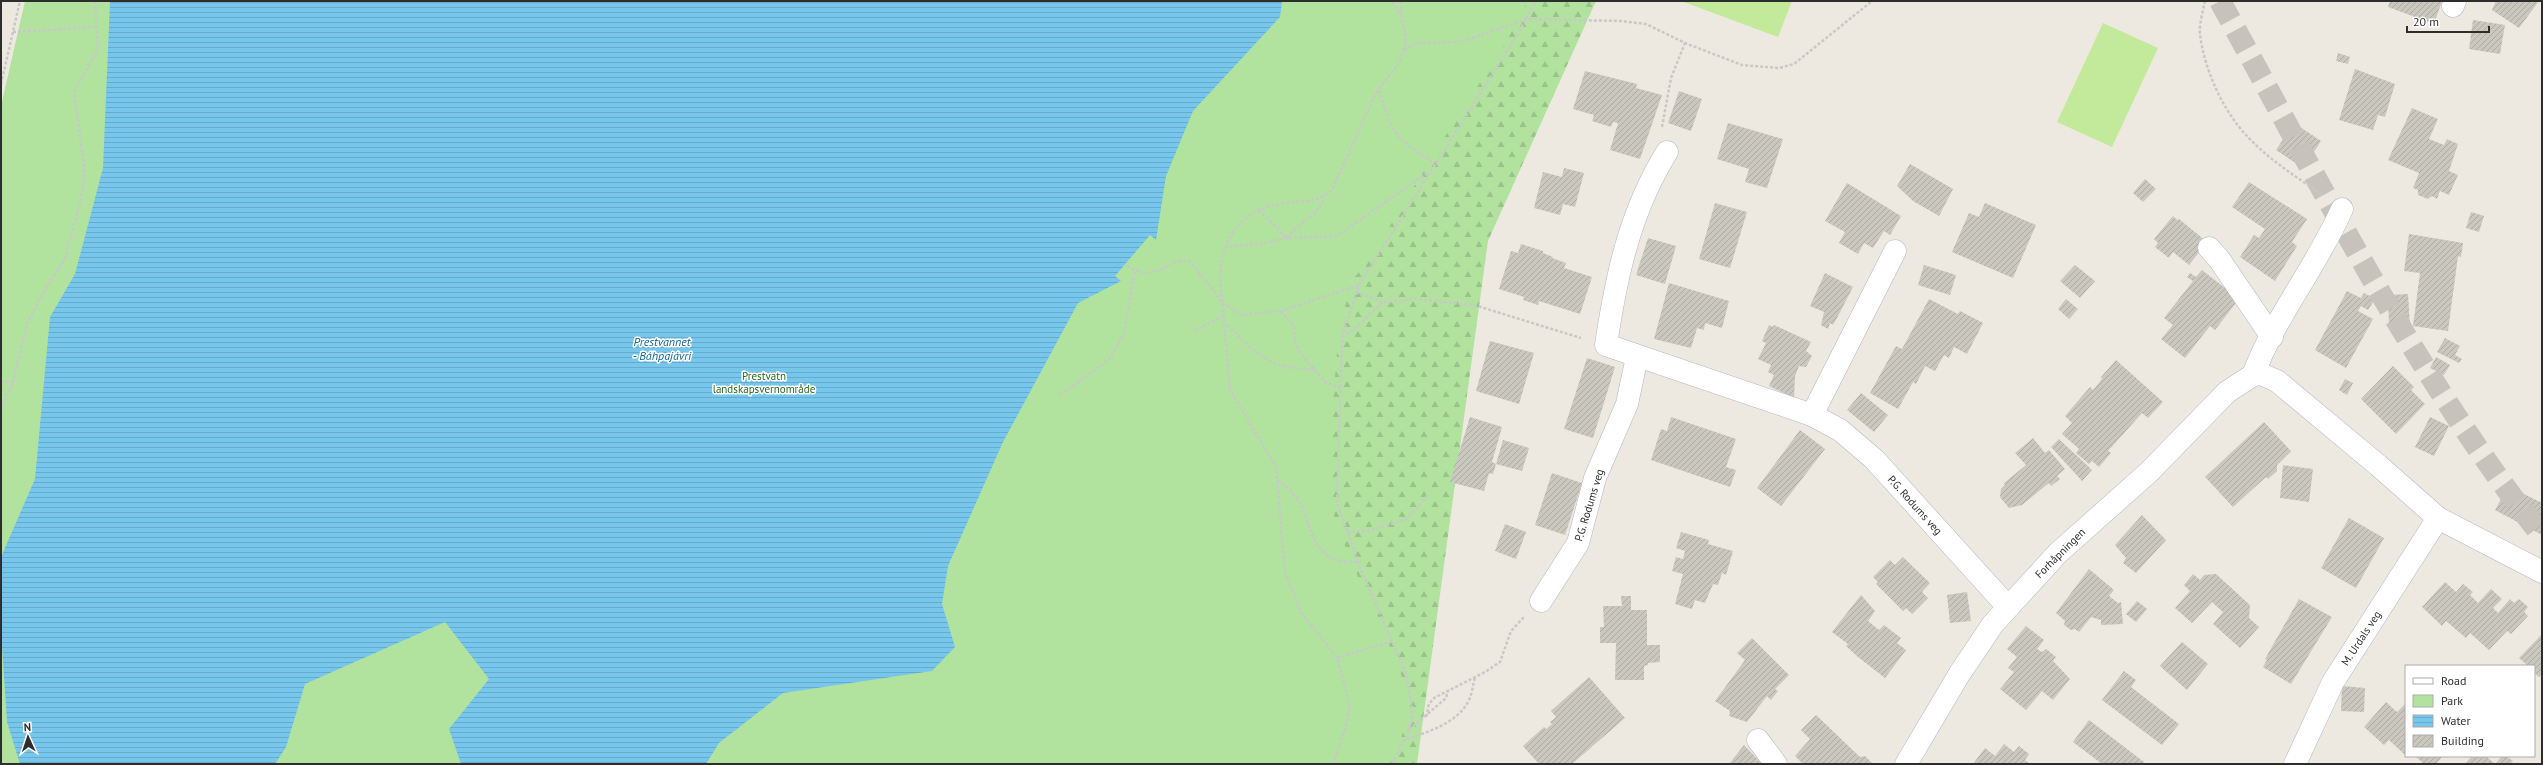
<svg xmlns="http://www.w3.org/2000/svg" width="2543" height="765" font-family="'PT Sans',sans-serif">
<style>
.forest{fill:url(#forest-firs)}
.park{fill:#b1e39f}
.pitch{fill:#c3e99b}
.water{fill:url(#water-rules)}
.building{fill:url(#building-hatch)}
.lines{fill:none;stroke-linecap:round;stroke-linejoin:round}
.major-tunnel{stroke:#c7c3bc;stroke-width:22;stroke-dasharray:22 11;stroke-linecap:butt}
.minor-casing{stroke:#b3b5c0;stroke-width:23}
.path{stroke:#c8c8c8;stroke-width:2.5;stroke-dasharray:3 2;stroke-linecap:butt}
.minor{stroke:#fff;stroke-width:22}
.labels{text-anchor:middle;stroke-width:3;stroke-linejoin:round;paint-order:stroke}
.park-label{font-size:11px;fill:#286a1d;stroke:#fff}
.street-label{font-size:11px;fill:#2d2d2d;stroke:#fff}
.water-label{font-size:12px;font-style:italic;fill:#11649d;stroke:#fff}
</style>
<defs>
<pattern id="forest-firs" width="22" height="20" patternUnits="userSpaceOnUse"><rect width="22" height="20" fill="#b1e39f"/><path d="M5 1l3.5 6h-7zM16 11l3.5 6h-7z" fill="#99c389"/></pattern>
<pattern id="water-rules" width="6" height="5" patternUnits="userSpaceOnUse"><rect width="6" height="5" fill="#77c6ec"/><path d="M0 2.5h6" fill="none" stroke="#67aacb"/></pattern>
<pattern id="building-hatch" width="6" height="6" patternUnits="userSpaceOnUse"><rect width="6" height="6" fill="#cac7be"/><path d="M-1 1l2-2M0 6l6-6M5 7l2-2" fill="none" stroke="#aeaba4"/></pattern>
</defs>
<rect width="100%" height="100%" fill="#eee9e0"/>
<polygon class="forest" points="1352,1 1596,1 1488,241 1417,764 1224,764"/>
<polygon class="park" points="25,1 1528,1 1505,44 1431,158 1370,259 1352,280 1343,315 1337,352 1332,416 1330,477 1332,509 1338,529 1359,579 1374,607 1401,674 1405,690 1406,724 1401,738 1387,764 1,764 1,106"/>
<g class="pitch">
<polygon points="1681,1 1792,1 1778,37"/>
<polygon points="2103,23 2158,48 2112,147 2057,122"/>
</g>
<polygon class="water" points="110,1 1282,1 1280,17 1193,111 1166,176 1156,240 1150,235 1115,276 1121,281 1078,303 1003,442 948,566 942,604 955,647 932,671 783,693 719,743 706,764 461,764 449,729 489,679 445,622 305,684 286,747 275,764 20,764 7,722 1,631 1,557 35,479 50,317 75,274 103,168"/>
<g class="building">
<polygon points="2390,1 2442,1 2434,24 2388,7"/>
<polygon points="2496,1 2539,1 2519,28 2492,10"/>
<polygon points="2473,20 2505,25 2500,54 2469,49"/>
<polygon points="2338,53 2350,57 2348,64 2336,61"/>
<polygon points="2355,69 2395,84 2385,117 2378,115 2373,130 2339,120"/>
<polygon points="1585,71 1637,84 1636,88 1662,95 1640,159 1610,150 1618,123 1613,122 1611,127 1592,121 1594,115 1573,109"/>
<polygon points="1679,91 1702,99 1691,131 1668,123"/>
<polygon points="2412,108 2438,119 2429,139 2444,145 2447,139 2458,144 2449,171 2458,175 2449,195 2440,191 2437,199 2432,196 2428,199 2418,195 2418,190 2413,188 2419,173 2388,160"/>
<polygon points="1728,123 1783,139 1767,188 1745,182 1749,169 1717,159"/>
<polygon points="2294,123 2321,141 2303,168 2276,150"/>
<polygon points="1910,164 1953,189 1939,216 1913,201 1897,186"/>
<polygon points="1564,168 1584,173 1575,207 1563,204 1560,215 1534,208 1543,172 1562,177"/>
<polygon points="2145,179 2156,189 2143,202 2133,193"/>
<polygon points="2249,182 2307,219 2292,242 2297,246 2275,281 2240,257 2254,235 2259,238 2265,229 2232,207"/>
<polygon points="1847,183 1901,216 1890,235 1884,231 1873,248 1864,243 1858,254 1839,243 1845,232 1825,221"/>
<polygon points="1715,203 1747,212 1730,268 1699,259"/>
<polygon points="1985,203 2036,225 2013,278 1952,252 1969,213 1979,217"/>
<polygon points="2471,212 2484,216 2479,232 2466,228"/>
<polygon points="2173,216 2177,220 2179,219 2207,242 2189,265 2173,252 2169,258 2155,247 2158,243 2154,239"/>
<polygon points="2409,234 2463,243 2461,257 2458,256 2448,331 2413,326 2420,273 2404,271"/>
<polygon points="1648,238 1676,246 1665,284 1636,275"/>
<polygon points="1521,244 1543,251 1543,253 1553,257 1552,258 1566,263 1564,268 1592,277 1580,314 1539,301 1538,305 1523,300 1524,297 1499,289 1511,251 1518,253"/>
<polygon points="1924,265 1956,275 1950,295 1918,285"/>
<polygon points="2075,265 2095,281 2080,298 2060,281"/>
<polygon points="2202,270 2239,299 2215,330 2210,326 2185,358 2161,339 2173,325 2164,318 2193,281 2187,277 2190,273 2196,277"/>
<polygon points="1825,273 1853,287 1837,318 1833,325 1830,323 1828,329 1821,325 1824,312 1810,306"/>
<polygon points="1669,283 1729,301 1722,328 1705,323 1704,330 1697,328 1691,348 1654,339"/>
<polygon points="2347,291 2361,298 2364,293 2375,299 2368,310 2361,306 2358,311 2373,319 2346,368 2315,350"/>
<polygon points="2408,294 2410,326 2389,327 2388,295"/>
<polygon points="1929,299 1958,314 1960,311 1983,323 1967,354 1954,347 1949,358 1944,355 1935,371 1925,366 1916,384 1913,382 1898,409 1870,393 1896,346 1902,349"/>
<polygon points="2066,299 2078,309 2069,319 2058,309"/>
<polygon points="1769,325 1773,327 1774,325 1811,342 1806,351 1812,356 1806,367 1799,366 1795,376 1794,398 1769,386 1774,375 1768,372 1771,365 1758,359 1766,343 1762,341"/>
<polygon points="2445,338 2460,346 2455,355 2462,359 2459,363 2437,352"/>
<polygon points="1490,341 1534,353 1519,404 1476,391"/>
<polygon points="2436,357 2450,365 2444,375 2430,368"/>
<polygon points="1587,358 1615,367 1593,438 1564,429"/>
<polygon points="2116,360 2163,402 2148,418 2142,413 2108,451 2111,453 2099,467 2092,461 2089,464 2076,453 2079,449 2062,434 2072,423 2065,416 2090,387 2093,390 2102,379 2101,377"/>
<polygon points="2393,366 2414,387 2411,390 2425,404 2396,434 2361,399"/>
<polygon points="2345,379 2353,383 2347,395 2339,390"/>
<polygon points="1861,393 1888,415 1874,432 1847,410"/>
<polygon points="1470,417 1502,427 1492,462 1496,464 1503,440 1529,448 1522,471 1496,464 1493,474 1489,473 1484,491 1450,482"/>
<polygon points="1671,417 1736,439 1726,467 1736,470 1730,487 1651,460 1661,429 1667,431"/>
<polygon points="2430,417 2449,426 2434,456 2415,447"/>
<polygon points="2264,422 2291,451 2277,465 2277,471 2268,479 2266,477 2233,507 2205,477"/>
<polygon points="1800,430 1825,449 1781,506 1757,488"/>
<polygon points="2033,438 2045,453 2049,450 2065,469 2057,476 2060,479 2051,486 2049,483 2022,505 2009,508 2000,497 2001,489 2005,485 2004,483 2026,465 2015,453"/>
<polygon points="2059,439 2092,470 2082,481 2051,447"/>
<polygon points="2283,465 2313,469 2309,502 2280,498"/>
<polygon points="1552,473 1582,483 1565,535 1535,525"/>
<polygon points="2508,486 2542,503 2542,535 2495,510"/>
<polygon points="2142,515 2166,540 2136,573 2123,563 2126,558 2115,545"/>
<polygon points="2349,518 2384,538 2356,588 2321,568"/>
<polygon points="1505,524 1526,532 1516,559 1495,551"/>
<polygon points="1681,532 1709,540 1708,544 1733,551 1726,575 1722,573 1718,585 1713,584 1705,603 1695,600 1692,609 1675,604 1683,574 1672,571 1676,557 1683,559 1685,551 1676,548"/>
<polygon points="1903,557 1930,583 1922,592 1928,598 1912,614 1906,608 1903,611 1876,584 1878,582 1873,577 1890,560 1895,565"/>
<polygon points="2089,569 2114,590 2109,596 2118,603 2121,602 2123,624 2101,625 2101,620 2091,617 2079,632 2075,629 2071,630 2064,625 2065,621 2056,613"/>
<polygon points="2193,574 2200,580 2204,575 2216,574 2250,605 2249,618 2259,627 2240,648 2213,624 2223,612 2212,602 2192,623 2175,608 2190,591 2184,585"/>
<polygon points="2445,582 2456,592 2463,584 2473,592 2470,595 2478,603 2491,589 2502,599 2493,608 2498,613 2510,599 2514,603 2519,599 2528,607 2524,612 2528,616 2511,634 2507,631 2489,650 2470,633 2466,638 2446,621 2442,626 2422,607"/>
<polygon points="1967,592 1971,621 1950,623 1947,595"/>
<polygon points="1861,595 1875,611 1868,621 1879,630 1884,625 1901,638 1897,643 1906,650 1885,678 1858,657 1846,646 1848,644 1832,632"/>
<polygon points="1621,596 1631,596 1631,610 1647,610 1647,645 1660,645 1660,662 1648,663 1648,665 1644,666 1644,680 1615,680 1616,643 1600,643 1600,627 1604,627 1603,606 1622,606"/>
<polygon points="2299,599 2332,617 2291,684 2263,667 2267,660 2265,659"/>
<polygon points="2137,601 2147,609 2136,622 2126,614"/>
<polygon points="2026,626 2044,640 2037,649 2042,652 2046,649 2056,657 2053,661 2070,679 2053,700 2042,691 2026,710 2000,689 2014,672 2008,668 2017,657 2007,649"/>
<polygon points="2542,634 2542,674 2539,677 2534,672 2534,666 2528,666 2519,658"/>
<polygon points="1752,638 1789,675 1775,689 1778,691 1771,700 1767,696 1747,722 1729,716 1730,711 1715,701 1745,660 1737,653"/>
<polygon points="2182,642 2208,664 2187,690 2160,666"/>
<polygon points="2124,671 2136,680 2131,687 2179,724 2162,745 2102,700"/>
<polygon points="1589,677 1625,718 1572,764 1539,764 1523,746 1544,727 1546,729 1552,724 1550,722 1556,717 1551,711"/>
<polygon points="2342,686 2365,688 2364,712 2341,711"/>
<polygon points="2386,702 2397,712 2406,703 2406,756 2389,740 2384,745 2364,727"/>
<polygon points="1816,715 1860,757 1865,756 1873,764 1803,764 1795,756 1810,739 1801,730"/>
<polygon points="2089,720 2144,762 2142,764 2102,764 2073,742"/>
<polygon points="2004,744 2014,752 2019,746 2029,754 2025,760 2030,764 1973,764 1985,748 1995,756"/>
<polygon points="1744,745 1762,764 1729,764"/>
<polygon points="2415,756 2443,756 2436,764 2424,764"/>
<polygon points="2472,756 2486,756 2495,764 2502,756 2506,756 2513,761 2510,764 2465,764"/>
</g>
<g class="lines">
<path class="major-tunnel" d="M2220 1C2320 183 2413 372 2542 536"/>
<g class="minor-casing">
<g id="minor">
<polyline points="2453,6 2455,1"/>
<path d="M1667 152C1630 211 1616 277 1606 345L1812 415 1840 430 1874 459 2008 607"/>
<polyline points="2209,248 2219,259 2272,337"/>
<path d="M2253 375C2275 317 2317 266 2342 209"/>
<polyline points="1812,415 1895,251"/>
<polyline points="1541,601 1578,543 1595,478 1627,404 1637,357"/>
<polyline points="1758,740 1776,764"/>
<polyline points="1906,764 1960,673 1993,624 2058,553 2149,472 2227,392 2253,375 2261,374 2277,381 2379,466 2438,518 2542,572"/>
<polyline points="2295,764 2333,682 2438,518"/>
</g>
</g>
<g class="path">
<polyline points="1401,1 1401,14"/>
<path d="M2205 1C2203 11 2199 24 2200 34 2204 69 2223 111 2247 136 2268 159 2295 176 2321 194"/>
<polyline points="13,32 97,27"/>
<polyline points="1404,49 1418,43 1461,42 1527,19 1621,21 1646,24 1685,43 1742,65 1779,68 1794,64 1872,1"/>
<polyline points="1,84 20,1"/>
<path d="M1379 90C1392 134 1395 139 1435 163"/>
<polyline points="1662,127 1671,78 1685,43"/>
<path d="M1259 210 1287 238C1298 223 1318 216 1324 198"/>
<polyline points="1225,247 1258,244 1287,238 1337,236 1427,173"/>
<path d="M1127 266C1159 285 1165 257 1190 261L1223 303 1241 315 1281 311 1359 285"/>
<polyline points="1356,292 1384,302 1416,299 1474,305 1581,338"/>
<polyline points="1281,311 1294,327 1295,342 1301,354 1325,382 1340,388"/>
<path d="M1227 325C1258 355 1269 369 1315 369"/>
<polyline points="1194,331 1224,315"/>
<path d="M1342 337C1359 328 1369 313 1384 302"/>
<polyline points="1,381 13,382"/>
<polyline points="1060,395 1109,360 1124,333 1135,271"/>
<polyline points="1,410 13,382 27,324 44,291 65,259 77,214 83,189 84,165 74,92 98,48 95,1"/>
<path d="M1278 480C1286 487 1296 495 1301 505 1316 539 1314 563 1358 562"/>
<polyline points="1347,532 1368,531 1407,519 1428,495"/>
<path d="M1337 658 1301 612 1285 573 1276 467 1230 390 1220 275C1223 234 1243 208 1286 203 1304 201 1318 202 1332 190L1375 95 1400 61 1404 49 1406 37 1401 16 1392 1"/>
<polyline points="1426,717 1429,704 1434,698 1485,672 1500,662 1511,631 1524,617"/>
<polyline points="1409,730 1446,698 1448,690"/>
<path d="M1407 739C1428 732 1457 723 1468 702 1472 695 1473 685 1475 677"/>
<polyline points="1333,764 1345,729 1350,706 1337,658 1393,641"/>
<polyline points="1392,764 1407,736 1412,719 1412,705 1405,671 1362,572 1337,503 1342,337 1359,285 1519,32 1536,1"/>
</g>
<use href="#minor" class="minor"/>
</g>
<g class="labels">
<g class="park-label">
<text x="764" y="380">Prestvatn<tspan x="764" dy="13">landskapsvernområde</tspan></text>
</g>
<g class="street-label">
<text transform="translate(1589 505) rotate(-73)" y="4">P.G. Rodums veg</text>
<text transform="translate(1915 505) rotate(48)" y="4">P.G. Rodums veg</text>
<text transform="translate(2060 553) rotate(-45)" y="4">Forhåpningen</text>
<text transform="translate(2361 638) rotate(-57)" y="4">M. Urdals veg</text>
</g>
<g class="water-label">
<text x="662" y="346">Prestvannet<tspan x="662" dy="14">- Báhpajávri</tspan></text>
</g>
</g>
<rect width="2543" height="765" fill="none" stroke="#2d2d2d" stroke-width="4"/>
<rect x="2405" y="665" width="130" height="92" fill="#ffffff" stroke="#ababab"/>
<rect x="2413" y="678" width="20" height="6" fill="#ffffff" stroke="#ababab"/>
<text x="2441" y="685" font-size="12" fill="#2d2d2d">Road</text>
<rect x="2413" y="695" width="20" height="12" fill="#b1e39f" stroke="#ababab"/>
<text x="2441" y="705" font-size="12" fill="#2d2d2d">Park</text>
<rect x="2413" y="715" width="20" height="12" fill="url(#water-rules)" stroke="#ababab"/>
<text x="2441" y="725" font-size="12" fill="#2d2d2d">Water</text>
<rect x="2413" y="735" width="20" height="12" fill="url(#building-hatch)" stroke="#ababab"/>
<text x="2441" y="745" font-size="12" fill="#2d2d2d">Building</text>
<g transform="translate(28 737) rotate(357)" stroke="#ffffff" stroke-width="3" paint-order="stroke">
<path d="M0-3L7 15L0 10L-7 15Z" fill="#2d2d2d"/>
<text y="-6" font-size="11" font-weight="bold" text-anchor="middle" fill="#2d2d2d">N</text>
</g>
<path d="M2407 26v6h82v-6" fill="none" stroke="#2d2d2d" stroke-width="2"/>
<text x="2413" y="26" font-size="12" fill="#2d2d2d" stroke="#ffffff" stroke-width="3" paint-order="stroke">20 m</text>
</svg>
